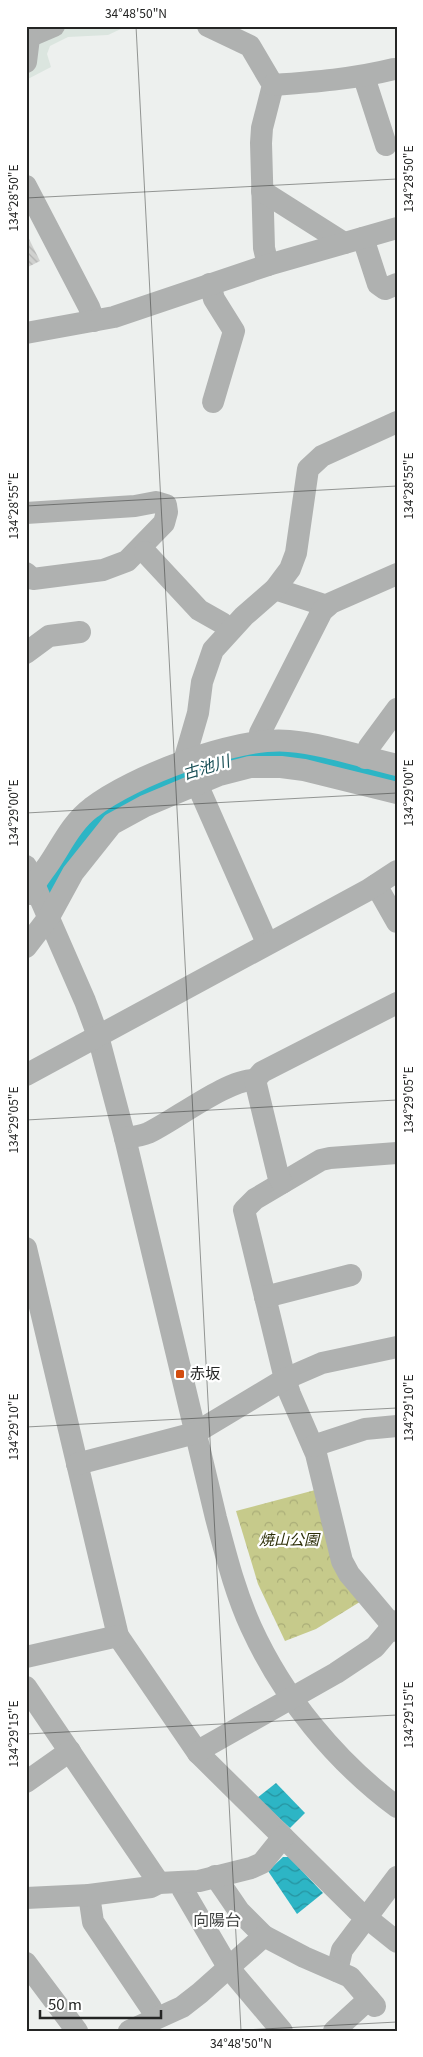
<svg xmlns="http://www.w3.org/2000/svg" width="423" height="2057" font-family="Georgia,'Noto Sans JP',serif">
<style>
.built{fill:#dbe5df}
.park{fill:url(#park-crowns)}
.water{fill:url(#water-waves)}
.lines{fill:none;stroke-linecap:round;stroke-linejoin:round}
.river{stroke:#2db5c5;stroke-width:29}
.building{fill:url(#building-back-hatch)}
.minor{stroke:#afb1b0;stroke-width:22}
.ticks{fill:none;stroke:#242524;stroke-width:1;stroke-opacity:0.45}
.poi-dot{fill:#d34d0f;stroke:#fff;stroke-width:2}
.labels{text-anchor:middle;stroke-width:4.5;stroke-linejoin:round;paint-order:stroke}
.poi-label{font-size:15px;fill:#242524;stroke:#fff;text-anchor:start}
.park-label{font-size:15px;font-style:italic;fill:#2c2e07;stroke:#fff}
.water-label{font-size:16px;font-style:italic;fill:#164d54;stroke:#fff}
.neighbourhood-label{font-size:16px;fill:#424443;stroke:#fff}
.neatline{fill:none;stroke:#242524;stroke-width:2}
.ticks-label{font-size:12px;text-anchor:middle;fill:#242524}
</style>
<defs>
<pattern id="park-crowns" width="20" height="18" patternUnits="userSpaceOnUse" patternTransform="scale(1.25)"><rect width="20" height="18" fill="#c6ca8b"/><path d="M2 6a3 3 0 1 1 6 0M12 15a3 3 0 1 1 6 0" fill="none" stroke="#aaad78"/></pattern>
<pattern id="water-waves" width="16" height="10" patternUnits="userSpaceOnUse" patternTransform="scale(1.25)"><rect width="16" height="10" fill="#2db5c5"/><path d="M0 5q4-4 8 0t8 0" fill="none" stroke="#2693a0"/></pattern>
<pattern id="building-back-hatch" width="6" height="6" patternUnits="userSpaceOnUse" patternTransform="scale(1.25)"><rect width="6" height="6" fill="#d0d1cf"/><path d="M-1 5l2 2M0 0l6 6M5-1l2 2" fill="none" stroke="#b2b3b2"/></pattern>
</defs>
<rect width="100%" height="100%" fill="#edf0ee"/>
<polygon class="built" points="26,26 123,26 123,28 108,35 68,37 50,46 47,54 51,67 26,80"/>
<polygon class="park" points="319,1489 363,1600 316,1629 285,1641 258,1584 236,1511"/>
<g class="water">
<polygon points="276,1783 305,1813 290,1828 257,1798"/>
<polygon points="283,1857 289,1857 323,1893 297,1914 268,1871"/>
</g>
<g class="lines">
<polyline class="river" points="55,882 80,839 132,795 197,767 252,754 289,754 397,780"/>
</g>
<polygon class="building" points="26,233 40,261 26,268"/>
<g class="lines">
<g class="minor">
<polyline points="208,26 250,46 273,85 262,128 261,143 264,248 268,265"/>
<polyline points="26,38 54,26"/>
<polyline points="26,62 29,38"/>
<polyline points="364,77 386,145"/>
<path d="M273 85C314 82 354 79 394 69"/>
<polyline points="26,186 89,307 94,321"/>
<polyline points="262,191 344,243"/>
<polyline points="363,238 378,284 385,289 397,284"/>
<polyline points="210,284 214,299 234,331 213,402"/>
<polyline points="26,333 114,317 268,265 397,228"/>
<polyline points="26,513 135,506 156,502 166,505 167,512 164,523 127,561 103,570 33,579 26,573"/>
<polyline points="145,552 199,610 222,623 229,630"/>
<polyline points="275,589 327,606"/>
<polyline points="26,653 49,636 80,632"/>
<polyline points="259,741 260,733 322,611 331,603 397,574"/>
<polyline points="365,758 369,747 397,709"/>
<polyline points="184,761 198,713 202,682 213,650 244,616 275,589 290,569 296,553 308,469 322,456 397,422"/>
<polyline points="197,784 267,943"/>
<path d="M26 866 85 1001 98 1036 125 1138 216 1518C226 1555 235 1592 251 1627 283 1697 335 1761 397 1807"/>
<polyline points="376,885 397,922"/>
<path d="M30 894C34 883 41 875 48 865 61 846 72 822 91 808 132 776 237 736 289 741 325 744 362 757 397 765"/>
<polyline points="26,947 49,917 73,873 112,824 145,806 219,775 250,767 281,767 304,770 397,793"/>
<polyline points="26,1075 368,890 397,871"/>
<path d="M125 1138C132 1137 141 1136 148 1133 174 1121 229 1078 255 1080"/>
<polyline points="397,1153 330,1158 321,1160 255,1199 244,1210 285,1379 290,1394 316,1454 342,1561 349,1574 397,1631"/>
<polyline points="282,1183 278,1175 255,1080 262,1072 397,1003"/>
<polyline points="26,1248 118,1636 198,1753 357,1910 397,1942"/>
<polyline points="265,1297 351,1275"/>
<polyline points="313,1446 365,1429 397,1426"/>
<polyline points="77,1464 195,1433 285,1379 322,1363 397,1347"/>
<polyline points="26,1657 118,1636"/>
<polyline points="26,1687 159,1883"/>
<polyline points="198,1753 205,1747 336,1673 375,1647 397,1621"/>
<polyline points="26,1782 70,1751"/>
<polyline points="215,1876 239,1911 264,1936"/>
<polyline points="181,1882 183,1890 228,1967 282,2031"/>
<polyline points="89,1895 93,1922 151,2008"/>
<polyline points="26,1898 89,1895 151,1887 159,1883 199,1881 251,1868 262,1863 283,1837"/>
<polyline points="26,1963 77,2031"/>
<polyline points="337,1971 342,1950 397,1877"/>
<polyline points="129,2031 182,2007 200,1993 264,1936 304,1957 350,1977 375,2006"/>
<polyline points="334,2031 369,1999"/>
</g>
</g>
<path class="ticks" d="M136 26 241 2031M26 198 397 179M26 506 397 486M26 813 397 793M26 1120 397 1100M26 1427 397 1408M26 1734 397 1715M225 2031 397 2022"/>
<rect class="poi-dot" x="175" y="1369" width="10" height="10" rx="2.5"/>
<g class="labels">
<g class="poi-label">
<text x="190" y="1379">赤坂</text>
</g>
<g class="park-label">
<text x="289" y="1545">焼山公園</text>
</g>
<g class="water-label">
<text transform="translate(206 767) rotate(-17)" y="6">古池川</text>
</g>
<g class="neighbourhood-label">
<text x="217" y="1926">向陽台</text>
</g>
</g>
<rect width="423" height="2057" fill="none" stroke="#ffffff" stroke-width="55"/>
<path d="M40 2010v8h121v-8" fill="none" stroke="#242524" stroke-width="2.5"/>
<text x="48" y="2010" font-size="15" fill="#242524" stroke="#ffffff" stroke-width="4" paint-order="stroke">50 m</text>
<rect x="28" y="28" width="368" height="2002" class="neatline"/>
<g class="ticks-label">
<text x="136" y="18">34°48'50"N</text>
<text transform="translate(409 179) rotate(-90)" y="4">134°28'50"E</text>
<text transform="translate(14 198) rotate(-90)" y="4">134°28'50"E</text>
<text transform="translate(409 486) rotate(-90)" y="4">134°28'55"E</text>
<text transform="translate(14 506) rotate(-90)" y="4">134°28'55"E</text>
<text transform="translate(409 793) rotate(-90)" y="4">134°29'00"E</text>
<text transform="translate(14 813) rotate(-90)" y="4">134°29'00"E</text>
<text transform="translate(409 1100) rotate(-90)" y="4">134°29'05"E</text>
<text transform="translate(14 1120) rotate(-90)" y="4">134°29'05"E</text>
<text transform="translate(409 1408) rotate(-90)" y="4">134°29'10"E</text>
<text transform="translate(14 1427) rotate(-90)" y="4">134°29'10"E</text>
<text transform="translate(409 1715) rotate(-90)" y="4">134°29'15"E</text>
<text transform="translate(14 1734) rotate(-90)" y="4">134°29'15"E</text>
<text x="241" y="2048">34°48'50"N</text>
</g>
</svg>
